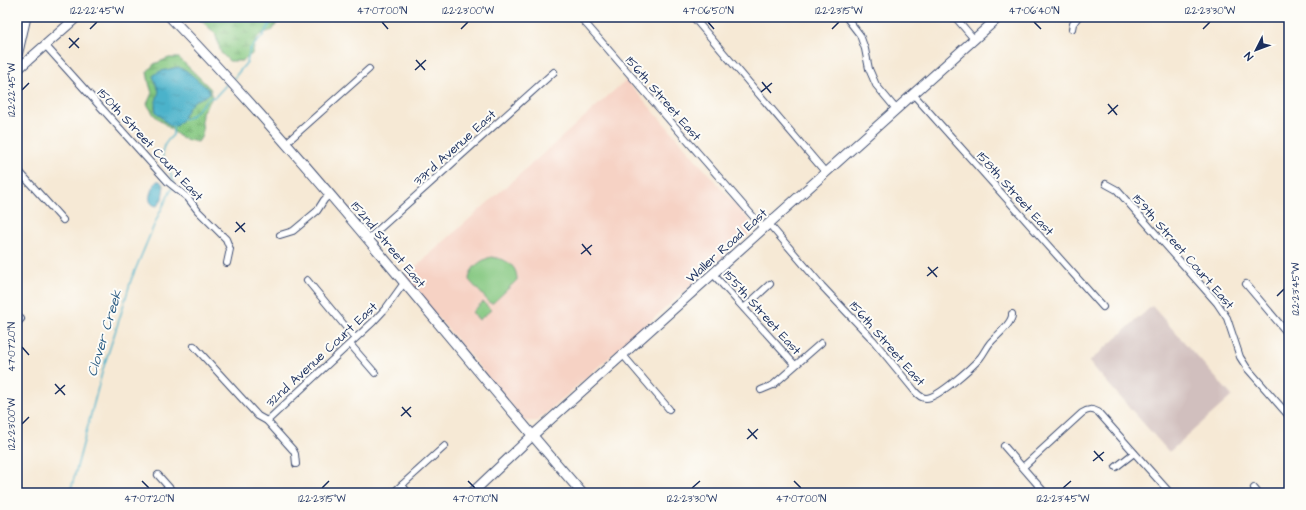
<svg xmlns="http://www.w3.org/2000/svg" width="1306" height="510" font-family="'Architects Daughter',sans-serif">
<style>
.built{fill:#f6d2c4}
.industrial{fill:#d1bfbe}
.green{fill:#85c881;stroke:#507c70}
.wetland{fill:url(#wetland-marsh);stroke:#507c70}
.water{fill:url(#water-ripples);stroke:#337094}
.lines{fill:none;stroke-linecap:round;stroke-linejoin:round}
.stream{stroke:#4bb2ca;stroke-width:1.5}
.street-casing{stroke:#3c4b70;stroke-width:8}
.secondary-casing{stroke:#3c4b70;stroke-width:11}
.street{stroke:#fff;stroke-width:6}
.secondary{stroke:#fff;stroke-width:9}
.ticks{fill:none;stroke:#1b2f5e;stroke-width:1.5}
.labels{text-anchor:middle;stroke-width:4;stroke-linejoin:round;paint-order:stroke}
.street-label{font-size:13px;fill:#1b2f5e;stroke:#fdfcf7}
.water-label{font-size:14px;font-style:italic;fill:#2c5d84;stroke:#fdfcf7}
.neatline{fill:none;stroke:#1b2f5e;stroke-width:1.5}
.ticks-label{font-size:10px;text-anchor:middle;fill:#1b2f5e}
</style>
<defs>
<pattern id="wetland-marsh" width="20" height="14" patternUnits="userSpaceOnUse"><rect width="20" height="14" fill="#85c881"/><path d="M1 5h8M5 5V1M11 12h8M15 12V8" fill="none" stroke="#6ca36d"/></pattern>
<pattern id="water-ripples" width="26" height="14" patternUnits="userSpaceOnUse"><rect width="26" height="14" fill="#4bb2ca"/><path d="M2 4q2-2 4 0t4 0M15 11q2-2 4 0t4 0" fill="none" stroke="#3e91a7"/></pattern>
</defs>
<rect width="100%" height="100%" fill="#fdfcf7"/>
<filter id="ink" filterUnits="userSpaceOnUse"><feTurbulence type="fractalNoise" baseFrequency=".025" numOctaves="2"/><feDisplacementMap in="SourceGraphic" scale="8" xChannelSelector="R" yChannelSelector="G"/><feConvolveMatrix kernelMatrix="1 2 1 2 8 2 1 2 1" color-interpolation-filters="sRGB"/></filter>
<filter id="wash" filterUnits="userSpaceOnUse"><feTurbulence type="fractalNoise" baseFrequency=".012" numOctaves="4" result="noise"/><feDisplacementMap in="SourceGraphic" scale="16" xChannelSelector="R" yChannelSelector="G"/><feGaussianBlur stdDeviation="0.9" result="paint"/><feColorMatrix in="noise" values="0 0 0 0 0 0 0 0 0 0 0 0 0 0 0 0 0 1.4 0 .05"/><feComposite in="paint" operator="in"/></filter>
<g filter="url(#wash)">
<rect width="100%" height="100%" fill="#f6e9d5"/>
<polygon class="built" points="626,80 756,228 537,421 525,421 404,277"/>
<polygon class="industrial" points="1152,306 1232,396 1169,452 1089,362"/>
<g class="green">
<path d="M491 257C505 259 517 264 517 280L493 303H490L469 280C469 268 481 260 491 257Z"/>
<polygon points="483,302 491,310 479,320 472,312"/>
</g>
<g class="wetland">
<path d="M197 17H277L278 21 273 30C253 36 258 37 252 54L242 61H229L221 53 215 33Z"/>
<path d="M169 58H179L210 88C216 102 205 103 202 114 200 126 207 131 198 142L188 140 179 136 154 115 147 104 152 93 149 83 147 72 154 64Z"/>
</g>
<g class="water">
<path d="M178 67 187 71 208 89 210 93C205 98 198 98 193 102 186 109 184 119 177 126H170L156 112 155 105 159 91 153 76 158 72Z"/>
<path d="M157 181H160L164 186 162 199 157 206C144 204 151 188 157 181Z"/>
</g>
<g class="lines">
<g class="stream">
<polyline points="234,78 247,62 250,49 262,37 274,17"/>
<polyline points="181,118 186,119 192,115 209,98 215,97 227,84"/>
<path d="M173 125V135C151 155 169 162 174 183"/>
<polyline points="70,493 103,369 120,317 131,280 158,216 172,188"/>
</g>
</g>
</g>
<g filter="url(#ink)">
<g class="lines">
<g class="street-casing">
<g id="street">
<polyline points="580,17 764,229"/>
<polyline points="846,17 860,35 865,49 869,69 876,85 896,109"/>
<polyline points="955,17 974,39"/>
<polyline points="694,18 826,173"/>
<polyline points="1072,29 1073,24 1078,17"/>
<polyline points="45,45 168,182 188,198 198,211 226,239 230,249 227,263"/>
<polyline points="913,94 1103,307"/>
<polyline points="286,143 369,69"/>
<polyline points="17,169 63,220"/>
<polyline points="1106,184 1117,190 1217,303 1227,318 1240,357 1247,368 1289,416"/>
<path d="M769 224 822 286 873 340 914 390C917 394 921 398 926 398 938 398 972 367 980 358 984 353 986 348 990 343 996 336 1013 323 1012 314"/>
<polyline points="280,235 293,231 317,211 324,200 330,194"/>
<polyline points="368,239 554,72"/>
<polyline points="713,274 795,365"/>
<polyline points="307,280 355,338"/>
<polyline points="1246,284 1289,335"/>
<polyline points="744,308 770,284"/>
<polyline points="17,314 21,319 17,323"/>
<polyline points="350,344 375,373"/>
<polyline points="194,346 258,416 267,421 293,450 295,454 296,464"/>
<polyline points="623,355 669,409"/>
<polyline points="761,390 773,385 821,343"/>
<polyline points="267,421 373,322 386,308 404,283"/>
<polyline points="1004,446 1045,493"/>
<path d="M1023 467 1082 413C1088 409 1092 409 1098 412L1170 493"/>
<polyline points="1116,467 1134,453"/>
<polyline points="158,475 174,493"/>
<polyline points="402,485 408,493"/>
<polyline points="1254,488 1258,493"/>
<polyline points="393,493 445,446"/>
</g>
</g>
<g class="secondary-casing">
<g id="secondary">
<path d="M170 17C316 168 444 335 582 493"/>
<polyline points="17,56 26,17"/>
<polyline points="17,70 77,17"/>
<polyline points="472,493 532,436 999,17"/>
</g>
</g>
<use href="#street" class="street"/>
<use href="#secondary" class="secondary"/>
</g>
</g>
<path class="ticks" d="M382 22 388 29M708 22 714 29M1034 22 1041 29M90 29 97 22M461 29 468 22M832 29 839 22M1203 29 1210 22M69 38 79 48M69 48 79 38M416 60 425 70M415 70 426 60M762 82 771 93M22 90 29 83M761 92 772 83M1108 104 1117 115M1108 114 1118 105M236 222 245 232M235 232 245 223M582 244 591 255M581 254 592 245M928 267 937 277M927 276 938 267M1277 296 1284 289M22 347 29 355M55 384 65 395M55 394 65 385M402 407 411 417M401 416 411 407M22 424 29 417M748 429 757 439M747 439 758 429M1094 451 1103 461M1093 461 1104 452M142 481 149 488M468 481 475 488M794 481 801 488M322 488 329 481M692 488 700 481M1063 488 1071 481"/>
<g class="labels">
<g class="street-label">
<text transform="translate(664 98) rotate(49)" y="5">156th Street East</text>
<text transform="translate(151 144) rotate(47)" y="5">150th Street Court East</text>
<text transform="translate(454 147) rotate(-42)" y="5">33rd Avenue East</text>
<text transform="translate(1016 193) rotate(48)" y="5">158th Street East</text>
<text transform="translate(389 244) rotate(50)" y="5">152nd Street East</text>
<text transform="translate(726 245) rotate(-42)" y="5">Waller Road East</text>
<text transform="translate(1184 251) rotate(49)" y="5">159th Street Court East</text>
<text transform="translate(763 312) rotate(48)" y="5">155th Street East</text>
<text transform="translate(888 343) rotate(49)" y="5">156th Street East</text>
<text transform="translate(321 354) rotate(-43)" y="5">32nd Avenue Court East</text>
</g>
<g class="water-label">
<text transform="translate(104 333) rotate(-73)" y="5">Clover Creek</text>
</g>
</g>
<rect width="1306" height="510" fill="none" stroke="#fdfcf7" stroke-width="44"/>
<g transform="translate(1256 50) rotate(228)" stroke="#fdfcf7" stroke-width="3" paint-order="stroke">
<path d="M0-3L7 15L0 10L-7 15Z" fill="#1b2f5e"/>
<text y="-6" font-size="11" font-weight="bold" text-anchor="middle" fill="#1b2f5e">N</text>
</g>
<rect x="22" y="22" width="1262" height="466" class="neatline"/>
<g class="ticks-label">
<text x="97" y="14">122°22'45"W</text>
<text x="382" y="14">47°07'00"N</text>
<text x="468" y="14">122°23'00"W</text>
<text x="708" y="14">47°06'50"N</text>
<text x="839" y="14">122°23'15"W</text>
<text x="1034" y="14">47°06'40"N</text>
<text x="1210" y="14">122°23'30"W</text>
<text transform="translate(11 90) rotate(-90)" y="4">122°22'45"W</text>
<text transform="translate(1295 289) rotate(-90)" y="4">122°23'45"W</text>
<text transform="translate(11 347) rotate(-90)" y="4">47°07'20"N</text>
<text transform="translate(11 424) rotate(-90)" y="4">122°23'00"W</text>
<text x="149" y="502">47°07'20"N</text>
<text x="322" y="502">122°23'15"W</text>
<text x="475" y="502">47°07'10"N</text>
<text x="692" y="502">122°23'30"W</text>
<text x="801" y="502">47°07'00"N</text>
<text x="1063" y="502">122°23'45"W</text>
</g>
</svg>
